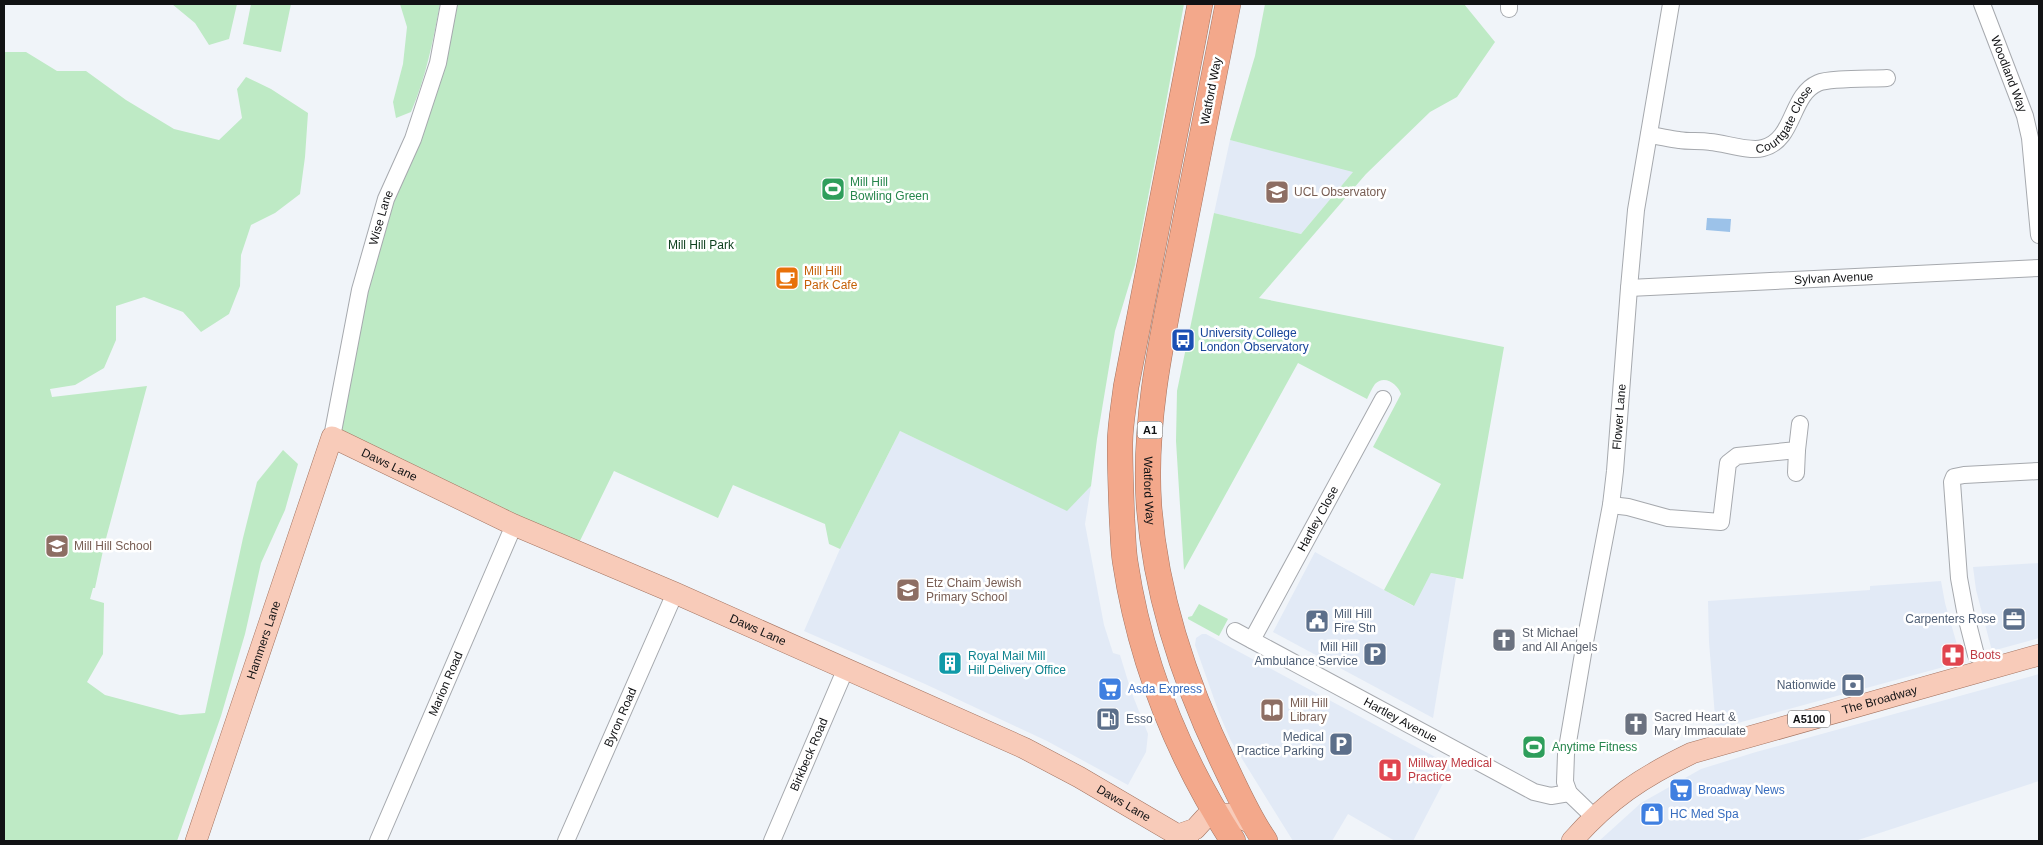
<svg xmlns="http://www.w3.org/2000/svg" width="2043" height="845" font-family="Arial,sans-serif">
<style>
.built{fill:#e2eaf6}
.green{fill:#beeac5}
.water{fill:#9cc2e9}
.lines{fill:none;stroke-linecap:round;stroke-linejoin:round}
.minor-casing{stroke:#a6a9ae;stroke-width:18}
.major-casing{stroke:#a47461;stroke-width:22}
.highway-casing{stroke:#a47461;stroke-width:26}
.minor{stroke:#fff;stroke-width:16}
.major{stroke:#f8cbb9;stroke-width:21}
.highway{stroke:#f3a88b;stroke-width:25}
.labels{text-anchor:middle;stroke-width:5;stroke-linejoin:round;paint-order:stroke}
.shield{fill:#fff;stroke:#58595a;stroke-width:1}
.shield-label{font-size:11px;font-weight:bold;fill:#111214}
.street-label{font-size:12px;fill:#111214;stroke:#fff}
.leisure-label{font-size:12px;fill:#27864d;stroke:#fff;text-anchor:start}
.education-label{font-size:12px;fill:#785e54;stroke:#fff;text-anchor:start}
.park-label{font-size:12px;fill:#0f411f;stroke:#fff}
.food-label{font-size:12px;fill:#c56008;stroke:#fff;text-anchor:start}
.transit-label{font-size:12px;fill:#164399;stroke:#fff;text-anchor:start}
.service-label{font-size:12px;fill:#4e5e75;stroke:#fff;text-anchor:end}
.worship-label{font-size:12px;fill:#5b616d;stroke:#fff;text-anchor:start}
.health-label{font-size:12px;fill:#be3a42;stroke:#fff;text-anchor:start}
.culture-label{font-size:12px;fill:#0d838f;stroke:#fff;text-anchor:start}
.shop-label{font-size:12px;fill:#366cbe;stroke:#fff;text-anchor:start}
</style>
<rect width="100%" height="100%" fill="#f0f4f9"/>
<g class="built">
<polygon points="1230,140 1354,171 1301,234 1214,213"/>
<polygon points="900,431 1067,510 1091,486 1085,524 1104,625 1113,653 1120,655 1131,691 1148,734 1146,752 1128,785 1047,741 925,684 804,631 840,549"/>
<polygon points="1315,552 1413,606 1431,573 1456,578 1433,718 1273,632"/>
<polygon points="2039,563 2039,638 1992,651 1976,590 1973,567"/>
<polygon points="1941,581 1945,603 1962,662 1716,729 1709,642 1708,601 1870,590 1870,586"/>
<polygon points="1202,634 1206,634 1452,766 1413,841 1395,841 1348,814 1332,841 1293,841 1231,741 1219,713 1195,645 1196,638"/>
<polygon points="2039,674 2039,781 1855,841 1599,841 1641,803 1701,769 1756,752"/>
</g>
<g class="green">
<polygon points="172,4 237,4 229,39 209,45 195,23"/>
<polygon points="251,4 291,4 281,52 243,44"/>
<path d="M400 4H440C433 41 426 77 411 112L396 118 393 102 403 64 407 27Z"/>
<polygon points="449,4 1184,4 1161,130 1135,265 1115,331 1097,439 1091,486 1067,511 900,431 840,549 829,544 825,524 733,485 718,518 614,471 575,551 332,437 360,288"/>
<path d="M1265 4H1464L1495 42 1457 97 1430 112 1366 174 1259 298 1504 347 1463 579 1431 573 1414 606 1384 590 1441 484 1373 447 1401 394C1398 385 1385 374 1375 384 1372 388 1369 395 1367 399L1298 363 1184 570 1176 441 1177 391 1214 213 1301 234 1353 172 1230 140 1255 56Z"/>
<polygon points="4,52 26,52 57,71 86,71 126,100 174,129 219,140 242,118 237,89 246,77 271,89 308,113 305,157 300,194 275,213 251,225 241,255 240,286 229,314 201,332 183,312 144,297 116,306 116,340 104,368 75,385 50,389 52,397 147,386 104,546 95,588 93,588 90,599 104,603 103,654 87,682 105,695 180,715 205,713 243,538 257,482 283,450 298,464 285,510 261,563 245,634 221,716 177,841 4,841"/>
<polygon points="1199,604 1228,619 1219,636 1188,619 1188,617 1192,616"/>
</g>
<polygon class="water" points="1707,218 1731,219 1730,232 1706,230"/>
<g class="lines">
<g class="minor-casing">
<g id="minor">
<path id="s1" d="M1982 4 2025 116 2030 138 2039 235"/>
<polyline points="1509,9 1509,4"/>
<path id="s2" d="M1649 135C1659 136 1669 139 1679 140 1689 142 1700 140 1710 142 1725 143 1749 152 1763 148 1795 140 1790 95 1818 83 1829 78 1872 79 1887 78"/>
<path id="s3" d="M1629 288 2039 268"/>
<path id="s4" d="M332 437 360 290 386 199 413 139 438 63 449 4"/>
<polyline points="1796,473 1797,450"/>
<polyline points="1611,505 1628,507 1668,518 1721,522 1728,463 1737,456 1797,450 1800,424"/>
<path id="s5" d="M1235 631 1534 792 1551 796 1569 793"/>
<path id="s6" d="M1252 640 1383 399"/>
<polyline points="1976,655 1966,616 1959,578 1952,482 1954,477 1964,475 2039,471"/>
<path id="s7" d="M1594 817 1569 793 1565 782 1566 754 1585 642 1611 505 1615 471 1629 288 1636 210 1671 4"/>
<path id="s8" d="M378 841 514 525"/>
<path id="s9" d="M566 841 675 593"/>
<path id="s10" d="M772 841 846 668"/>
</g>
</g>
<g class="major-casing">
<g id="major">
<polyline points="1178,835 1195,829 1205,818 1215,813 1233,815 1252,823"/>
<path id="s11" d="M196 841 332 437 514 525 675 593 1024 748 1079 777 1188 841"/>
<path id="s12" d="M1572 841C1609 799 1642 777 1692 753L2039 655"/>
</g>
</g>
<g class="highway-casing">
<g id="highway">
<path d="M1200 4 1126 387C1124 405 1120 425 1120 443 1120 468 1121 494 1122 519 1123 533 1123 547 1125 561 1140 661 1178 756 1233 841"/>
<path id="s13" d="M1228 4C1212 85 1196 166 1180 248 1163 333 1143 419 1149 506 1156 598 1186 686 1226 768 1238 793 1249 818 1265 841"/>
</g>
</g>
<use href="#minor" class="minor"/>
<use href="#major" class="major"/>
<use href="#highway" class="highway"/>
</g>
<defs>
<g id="stadium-square" transform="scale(1.25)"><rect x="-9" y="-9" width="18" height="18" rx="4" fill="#2e9e5b" stroke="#fff"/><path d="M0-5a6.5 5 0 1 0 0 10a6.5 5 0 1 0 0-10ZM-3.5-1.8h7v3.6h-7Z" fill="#fff"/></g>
<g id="university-square" transform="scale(1.25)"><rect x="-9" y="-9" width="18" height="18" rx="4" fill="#8d6e63" stroke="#fff"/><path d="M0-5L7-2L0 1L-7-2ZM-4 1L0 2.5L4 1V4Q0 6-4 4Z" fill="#fff"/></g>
<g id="cafe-square" transform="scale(1.25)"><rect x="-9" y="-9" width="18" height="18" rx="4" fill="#e8710a" stroke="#fff"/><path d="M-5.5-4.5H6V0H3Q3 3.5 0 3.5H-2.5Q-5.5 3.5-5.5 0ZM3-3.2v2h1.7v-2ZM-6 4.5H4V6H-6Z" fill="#fff"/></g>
<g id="bus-square" transform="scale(1.25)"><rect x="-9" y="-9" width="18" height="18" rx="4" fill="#1a4fb4" stroke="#fff"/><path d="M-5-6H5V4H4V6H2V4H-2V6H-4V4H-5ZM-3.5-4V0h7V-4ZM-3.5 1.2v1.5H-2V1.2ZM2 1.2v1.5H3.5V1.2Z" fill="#fff"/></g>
<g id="school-square" transform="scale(1.25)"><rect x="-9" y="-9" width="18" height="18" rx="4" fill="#8d6e63" stroke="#fff"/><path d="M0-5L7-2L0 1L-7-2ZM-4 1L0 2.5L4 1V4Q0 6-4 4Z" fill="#fff"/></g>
<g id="office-square" transform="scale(1.25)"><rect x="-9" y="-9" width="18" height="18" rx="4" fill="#5c6f8a" stroke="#fff"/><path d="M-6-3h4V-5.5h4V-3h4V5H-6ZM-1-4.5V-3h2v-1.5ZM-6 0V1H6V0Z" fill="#fff"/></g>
<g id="civic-square" transform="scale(1.25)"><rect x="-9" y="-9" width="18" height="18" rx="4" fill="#5c6f8a" stroke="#fff"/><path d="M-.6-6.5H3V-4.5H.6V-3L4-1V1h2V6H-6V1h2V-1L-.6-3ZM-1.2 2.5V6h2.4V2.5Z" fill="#fff"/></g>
<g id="church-square" transform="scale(1.25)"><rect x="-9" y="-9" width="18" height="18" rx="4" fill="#6b7280" stroke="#fff"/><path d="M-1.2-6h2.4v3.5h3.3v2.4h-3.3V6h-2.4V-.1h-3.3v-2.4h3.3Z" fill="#fff"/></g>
<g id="parking-square" transform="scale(1.25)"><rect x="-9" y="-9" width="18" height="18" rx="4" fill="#5c6f8a" stroke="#fff"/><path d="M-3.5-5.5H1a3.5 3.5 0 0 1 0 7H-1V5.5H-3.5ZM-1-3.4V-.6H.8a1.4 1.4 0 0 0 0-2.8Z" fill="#fff"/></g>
<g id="pharmacy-square" transform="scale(1.25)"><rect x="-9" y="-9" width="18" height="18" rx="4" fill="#e0444e" stroke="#fff"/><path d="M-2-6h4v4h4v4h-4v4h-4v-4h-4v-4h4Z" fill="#fff"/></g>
<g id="building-square" transform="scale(1.25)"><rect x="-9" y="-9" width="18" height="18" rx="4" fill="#0f9aa8" stroke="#fff"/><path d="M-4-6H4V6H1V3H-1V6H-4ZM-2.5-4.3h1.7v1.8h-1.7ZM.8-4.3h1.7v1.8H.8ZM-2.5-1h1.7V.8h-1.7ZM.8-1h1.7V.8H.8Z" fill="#fff"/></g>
<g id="bank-square" transform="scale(1.25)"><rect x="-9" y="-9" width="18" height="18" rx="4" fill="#5c6f8a" stroke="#fff"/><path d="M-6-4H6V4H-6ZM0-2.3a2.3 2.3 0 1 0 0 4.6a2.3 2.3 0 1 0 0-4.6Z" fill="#fff"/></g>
<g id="supermarket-square" transform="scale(1.25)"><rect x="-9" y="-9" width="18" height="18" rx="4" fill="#3f7fe0" stroke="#fff"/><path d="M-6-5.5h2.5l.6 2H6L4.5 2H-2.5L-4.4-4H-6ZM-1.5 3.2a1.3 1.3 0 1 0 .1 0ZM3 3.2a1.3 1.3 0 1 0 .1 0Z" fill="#fff"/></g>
<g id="library-square" transform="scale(1.25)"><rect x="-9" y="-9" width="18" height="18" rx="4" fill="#8d6e63" stroke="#fff"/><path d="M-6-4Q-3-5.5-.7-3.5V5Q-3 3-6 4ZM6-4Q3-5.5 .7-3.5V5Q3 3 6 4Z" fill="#fff"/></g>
<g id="fuel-square" transform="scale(1.25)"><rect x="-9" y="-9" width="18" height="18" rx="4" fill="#5c6f8a" stroke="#fff"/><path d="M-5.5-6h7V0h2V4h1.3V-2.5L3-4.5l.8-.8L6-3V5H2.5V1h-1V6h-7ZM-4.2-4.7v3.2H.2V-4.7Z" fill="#fff"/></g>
<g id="hospital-square" transform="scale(1.25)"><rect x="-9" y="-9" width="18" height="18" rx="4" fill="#e0444e" stroke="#fff"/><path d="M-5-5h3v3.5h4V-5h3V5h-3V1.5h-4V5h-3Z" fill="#fff"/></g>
<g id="shop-square" transform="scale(1.25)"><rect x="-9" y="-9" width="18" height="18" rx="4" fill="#3f7fe0" stroke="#fff"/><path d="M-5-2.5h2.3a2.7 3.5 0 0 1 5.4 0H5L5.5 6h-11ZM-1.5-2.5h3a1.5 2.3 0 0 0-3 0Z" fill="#fff"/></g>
</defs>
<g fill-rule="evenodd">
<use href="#stadium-square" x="833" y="189"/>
<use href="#university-square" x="1277" y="192"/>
<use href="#cafe-square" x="787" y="278"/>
<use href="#bus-square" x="1183" y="340"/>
<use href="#school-square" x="57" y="546"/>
<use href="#school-square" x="908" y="590"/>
<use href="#office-square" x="2014" y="619"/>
<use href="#civic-square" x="1317" y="621"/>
<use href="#church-square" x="1504" y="640"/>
<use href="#parking-square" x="1375" y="654"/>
<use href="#pharmacy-square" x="1953" y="655"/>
<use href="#building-square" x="950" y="663"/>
<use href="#bank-square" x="1853" y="685"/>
<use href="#supermarket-square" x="1110" y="689"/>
<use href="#library-square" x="1272" y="710"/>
<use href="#fuel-square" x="1108" y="719"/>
<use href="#church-square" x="1636" y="724"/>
<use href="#parking-square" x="1341" y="744"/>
<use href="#stadium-square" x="1534" y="747"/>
<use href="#hospital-square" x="1390" y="770"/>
<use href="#supermarket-square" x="1681" y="790"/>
<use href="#shop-square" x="1652" y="814"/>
</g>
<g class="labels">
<g class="shield">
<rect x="1137.5" y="421.5" width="25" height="17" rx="4"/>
<rect x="1788" y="710.5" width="42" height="17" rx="4"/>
</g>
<g class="shield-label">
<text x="1150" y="434">A1</text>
<text x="1809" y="723">A5100</text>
</g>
<g class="street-label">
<text dy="4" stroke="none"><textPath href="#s1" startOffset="75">Woodland Way</textPath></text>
<text transform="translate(1211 91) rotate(-79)" y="4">Watford Way</text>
<text dy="4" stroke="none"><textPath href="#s2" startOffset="151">Courtgate Close</textPath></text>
<text dy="4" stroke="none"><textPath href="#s4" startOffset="225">Wise Lane</textPath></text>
<text dy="4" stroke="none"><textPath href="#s3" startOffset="205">Sylvan Avenue</textPath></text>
<text dy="4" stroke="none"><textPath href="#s7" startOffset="416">Flower Lane</textPath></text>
<text dy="4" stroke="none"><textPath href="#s11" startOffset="490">Daws Lane</textPath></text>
<text dy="4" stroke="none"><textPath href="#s13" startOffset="494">Watford Way</textPath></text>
<text dy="4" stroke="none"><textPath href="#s6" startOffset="138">Hartley Close</textPath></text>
<text dy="4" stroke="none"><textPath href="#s11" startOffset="894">Daws Lane</textPath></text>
<text dy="4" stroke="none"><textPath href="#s11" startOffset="212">Hammers Lane</textPath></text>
<text dy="4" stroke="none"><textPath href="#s8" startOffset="171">Marion Road</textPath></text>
<text dy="4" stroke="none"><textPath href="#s12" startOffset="345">The Broadway</textPath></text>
<text dy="4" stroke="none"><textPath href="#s9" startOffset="135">Byron Road</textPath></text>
<text dy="4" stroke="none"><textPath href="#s5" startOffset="188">Hartley Avenue</textPath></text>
<text dy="4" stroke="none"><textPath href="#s10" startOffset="94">Birkbeck Road</textPath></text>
<text dy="4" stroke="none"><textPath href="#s11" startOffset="1299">Daws Lane</textPath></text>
</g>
<g class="leisure-label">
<text x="850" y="186">Mill Hill<tspan x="850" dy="14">Bowling Green</tspan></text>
<text x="1552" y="751">Anytime Fitness</text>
</g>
<g class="education-label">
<text x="1294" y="196">UCL Observatory</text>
<text x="74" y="550">Mill Hill School</text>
<text x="926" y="587">Etz Chaim Jewish<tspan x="926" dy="14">Primary School</tspan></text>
<text x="1290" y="707">Mill Hill<tspan x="1290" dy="14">Library</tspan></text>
</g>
<g class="park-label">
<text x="701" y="249">Mill Hill Park</text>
</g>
<g class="food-label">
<text x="804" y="275">Mill Hill<tspan x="804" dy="14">Park Cafe</tspan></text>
</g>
<g class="transit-label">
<text x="1200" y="337">University College<tspan x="1200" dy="14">London Observatory</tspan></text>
</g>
<g class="service-label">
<text x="1334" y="618" text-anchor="start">Mill Hill<tspan x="1334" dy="14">Fire Stn</tspan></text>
<text x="1996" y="623">Carpenters Rose</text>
<text x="1358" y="651">Mill Hill<tspan x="1358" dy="14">Ambulance Service</tspan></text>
<text x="1836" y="689">Nationwide</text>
<text x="1126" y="723" text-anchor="start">Esso</text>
<text x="1324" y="741">Medical<tspan x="1324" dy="14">Practice Parking</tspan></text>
</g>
<g class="worship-label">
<text x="1522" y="637">St Michael<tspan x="1522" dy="14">and All Angels</tspan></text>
<text x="1654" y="721">Sacred Heart &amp;<tspan x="1654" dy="14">Mary Immaculate</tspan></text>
</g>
<g class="health-label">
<text x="1970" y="659">Boots</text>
<text x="1408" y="767">Millway Medical<tspan x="1408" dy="14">Practice</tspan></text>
</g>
<g class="culture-label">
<text x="968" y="660">Royal Mail Mill<tspan x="968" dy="14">Hill Delivery Office</tspan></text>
</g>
<g class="shop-label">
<text x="1128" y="693">Asda Express</text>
<text x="1698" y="794">Broadway News</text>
<text x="1670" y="818">HC Med Spa</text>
</g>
</g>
<rect width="2043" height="845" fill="none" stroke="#111214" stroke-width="10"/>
</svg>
